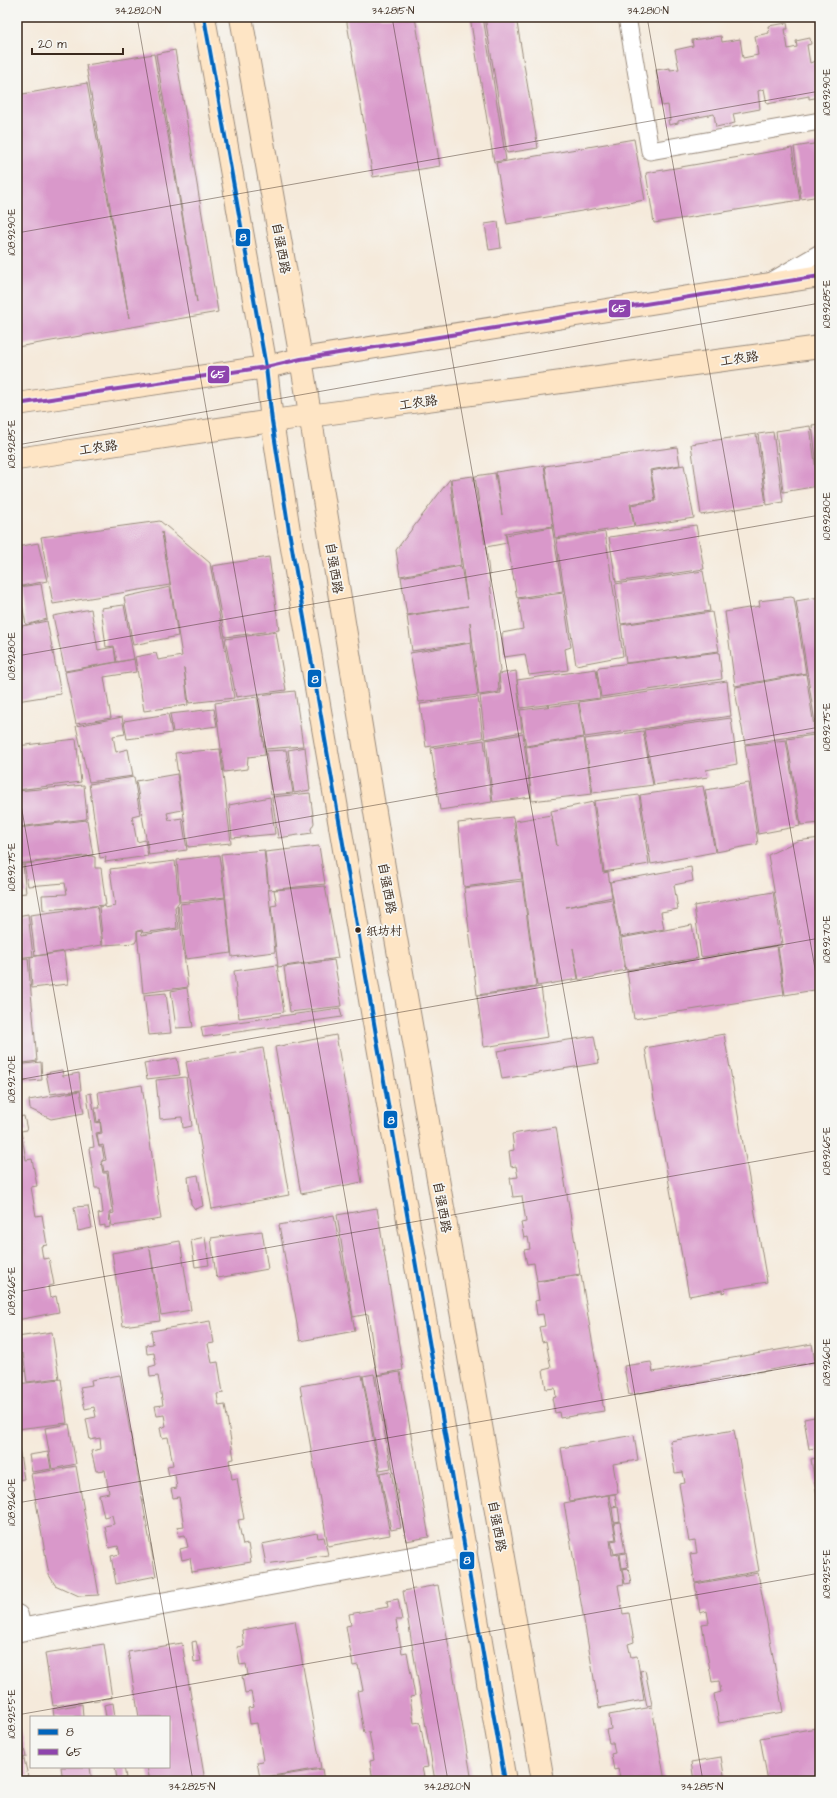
<svg xmlns="http://www.w3.org/2000/svg" width="837" height="1798" font-family="'Architects Daughter','LXGW WenKai TC',sans-serif">
<style>
.building{fill:#d998ca}
.lines{fill:none;stroke-linecap:round;stroke-linejoin:round}
.service-casing{stroke:#988a7c;stroke-width:19}
.minor-casing{stroke:#988a7c;stroke-width:24}
.secondary-casing{stroke:#988a7c;stroke-width:24}
.service{stroke:#fff;stroke-width:17}
.minor{stroke:#fff;stroke-width:22}
.secondary{stroke:#fee5c5;stroke-width:22}
.bus-1-casing{stroke:#f6f6f2;stroke-width:7}
.bus-2-casing{stroke:#f6f6f2;stroke-width:7}
.bus-1{stroke:#0065bd;stroke-width:4}
.bus-2{stroke:#8e44ad;stroke-width:4}
.ticks{fill:none;stroke:#3b2a1e;stroke-width:1;stroke-opacity:0.45}
.bus-dot{fill:#3b2a1e;stroke:#f6f6f2;stroke-width:1.5}
.labels{text-anchor:middle;stroke-width:3.5;stroke-linejoin:round;paint-order:stroke}
.bus-label{font-size:12px;fill:#3b2a1e;stroke:#f6f6f2;text-anchor:start}
.street-label{font-size:13px;fill:#3b2a1e;stroke:#f6f6f2}
.line-badge{stroke:#f6f6f2;stroke-width:1.5}
.badge-label{font-size:11px;text-anchor:middle;font-weight:bold;fill:#fff}
.neatline{fill:none;stroke:#3b2a1e;stroke-width:1.5}
.ticks-label{font-size:10px;text-anchor:middle;fill:#3b2a1e}
</style>
<rect width="100%" height="100%" fill="#f6f6f2"/>
<filter id="ink" filterUnits="userSpaceOnUse"><feTurbulence type="fractalNoise" baseFrequency=".025" numOctaves="2"/><feDisplacementMap in="SourceGraphic" scale="8" xChannelSelector="R" yChannelSelector="G"/><feConvolveMatrix kernelMatrix="1 2 1 2 8 2 1 2 1" color-interpolation-filters="sRGB"/></filter>
<filter id="wash" filterUnits="userSpaceOnUse"><feTurbulence type="fractalNoise" baseFrequency=".012" numOctaves="4" result="noise"/><feDisplacementMap in="SourceGraphic" scale="16" xChannelSelector="R" yChannelSelector="G"/><feGaussianBlur stdDeviation="0.9" result="paint"/><feColorMatrix in="noise" values="0 0 0 0 0 0 0 0 0 0 0 0 0 0 0 0 0 1.4 0 .05"/><feComposite in="paint" operator="in"/></filter>
<g filter="url(#wash)">
<rect width="100%" height="100%" fill="#f5eadb"/>
<g id="blocks">
<g class="building">
<polygon points="346,17 415,17 440,166 373,177"/>
<polygon points="470,17 483,17 506,160 494,162"/>
<polygon points="485,17 516,17 538,148 507,153"/>
<polygon points="787,23 788,29 785,29 788,49 797,47 796,41 810,38 811,44 807,45 810,63 820,59 820,86 816,87 817,94 819,93 820,97 809,99 809,96 767,104 764,89 758,91 760,109 733,114 735,123 716,127 714,114 678,121 678,123 669,125 668,120 670,120 668,105 662,106 656,70 670,68 670,70 679,69 675,50 693,46 692,40 721,36 722,42 740,39 743,58 758,55 755,36 769,33 768,26"/>
<polygon points="175,50 218,312 17,347 17,95 87,83 129,318 86,65 154,54 197,302 156,54"/>
<polygon points="634,139 645,200 507,224 496,163"/>
<polygon points="820,143 820,196 801,199 794,147"/>
<polygon points="792,148 800,200 654,223 646,173"/>
<polygon points="498,222 501,248 489,250 485,224"/>
<polygon points="820,424 820,473 818,474 812,425"/>
<polygon points="810,426 818,486 783,492 776,431"/>
<polygon points="773,432 783,502 767,505 758,434"/>
<polygon points="756,434 766,504 701,515 691,444"/>
<polygon points="677,447 680,465 650,470 655,500 630,504 634,526 555,538 545,466"/>
<polygon points="544,465 553,526 505,533 507,543 486,547 500,671 498,674 499,692 479,695 470,622 472,642 412,651 407,616 468,606 407,615 401,577 461,566 467,600 451,479 473,476 485,544 475,476 495,473 502,515 496,472"/>
<polygon points="684,465 694,518 635,527 631,505 656,501 651,471"/>
<polygon points="450,479 461,565 400,576 396,550"/>
<polygon points="160,521 210,563 234,698 189,703 184,668 188,705 144,711 135,657 156,653 158,660 182,656 162,532 170,585 53,604 41,537"/>
<polygon points="696,525 704,569 616,582 609,537"/>
<polygon points="552,527 563,591 517,598 506,535"/>
<polygon points="605,532 623,656 576,665 556,539"/>
<polygon points="38,543 47,581 17,587 17,547"/>
<polygon points="269,557 279,630 225,637 212,566"/>
<polygon points="703,571 710,611 621,624 615,584"/>
<polygon points="41,584 47,619 26,625 19,587"/>
<polygon points="170,587 178,636 133,645 124,597"/>
<polygon points="563,593 571,647 565,649 568,670 529,675 525,654 504,657 502,633 523,629 518,599"/>
<polygon points="791,597 794,598 806,673 735,686 725,612 760,606 759,601"/>
<polygon points="820,597 820,729 816,729 796,601"/>
<polygon points="124,605 134,659 117,662 114,646 106,647 101,608"/>
<polygon points="91,609 98,650 114,647 116,662 65,671 53,616"/>
<polygon points="712,612 719,651 626,663 621,625"/>
<polygon points="47,621 61,694 17,701 17,627"/>
<polygon points="276,632 286,690 236,697 225,639"/>
<polygon points="471,643 478,695 419,702 410,653"/>
<polygon points="719,652 722,679 601,697 597,670 599,667"/>
<polygon points="134,659 136,672 104,677 111,718 76,724 65,672"/>
<polygon points="596,669 600,698 521,708 517,680"/>
<polygon points="516,671 522,732 485,739 480,696 501,693 499,674"/>
<polygon points="806,674 815,733 745,744 735,691 736,687"/>
<polygon points="727,681 731,716 585,737 579,702"/>
<polygon points="295,691 303,746 265,749 259,695"/>
<polygon points="257,697 265,755 248,757 247,769 224,772 215,703"/>
<polygon points="478,697 483,738 426,747 420,704"/>
<polygon points="578,703 584,737 526,746 520,710"/>
<polygon points="214,709 217,726 173,732 170,714"/>
<polygon points="168,714 172,733 127,739 124,721"/>
<polygon points="122,717 125,734 113,736 116,752 128,749 133,776 89,782 76,726"/>
<polygon points="731,718 737,764 706,770 708,777 654,785 644,730"/>
<polygon points="643,731 653,785 593,793 585,739"/>
<polygon points="816,731 820,731 820,749 819,749"/>
<polygon points="523,734 531,797 493,802 486,740"/>
<polygon points="814,735 820,769 820,823 801,825 787,739"/>
<polygon points="584,738 592,794 532,801 526,747"/>
<polygon points="76,739 81,782 17,790 17,746"/>
<polygon points="484,740 492,802 440,810 431,748"/>
<polygon points="786,740 800,826 758,834 745,745"/>
<polygon points="305,747 310,790 294,793 288,750"/>
<polygon points="220,749 231,843 188,847 175,753"/>
<polygon points="286,750 293,793 271,795 266,751"/>
<polygon points="177,774 182,810 167,813 169,820 182,818 187,850 149,855 136,781"/>
<polygon points="134,777 140,814 132,816 137,842 145,840 148,856 105,862 106,857 100,858 89,784"/>
<polygon points="749,783 758,844 716,852 705,790"/>
<polygon points="84,785 87,817 86,819 17,827 17,791"/>
<polygon points="703,786 715,852 651,864 640,795"/>
<polygon points="310,793 314,823 311,829 312,833 278,838 272,797"/>
<polygon points="639,795 649,864 604,872 594,801"/>
<polygon points="270,797 275,834 232,838 229,805"/>
<polygon points="593,802 603,873 608,872 612,897 566,907 612,899 625,970 579,980 573,948 578,979 537,986 515,821 551,815 557,846 551,811"/>
<polygon points="513,817 522,879 464,887 458,823"/>
<polygon points="87,820 93,855 17,864 17,828"/>
<polygon points="820,838 820,989 785,995 778,947 781,947 783,943 768,855 797,841"/>
<polygon points="319,846 325,884 269,890 265,852"/>
<polygon points="264,850 275,952 232,957 221,854"/>
<polygon points="219,855 225,897 180,902 177,860"/>
<polygon points="91,856 95,857 95,868 101,868 106,905 43,910 42,895 67,894 65,883 28,886 24,864"/>
<polygon points="175,861 179,902 175,907 177,928 143,933 142,930 137,931 137,939 135,943 103,945 99,907 105,906 105,908 115,906 110,869"/>
<polygon points="17,865 23,865 26,893 17,894"/>
<polygon points="691,867 693,881 674,885 678,909 661,912 664,929 620,937 610,882"/>
<polygon points="522,881 536,985 535,987 477,995 464,888"/>
<polygon points="325,886 338,958 278,967 271,906 277,905 274,890"/>
<polygon points="773,892 781,944 703,957 701,956 694,906"/>
<polygon points="225,898 231,953 186,959 180,904"/>
<polygon points="178,905 188,987 143,993 137,932 141,931 142,935 179,929 177,906"/>
<polygon points="97,906 102,945 35,956 30,915"/>
<polygon points="28,914 33,956 17,958 17,916"/>
<polygon points="692,925 698,958 626,970 621,938"/>
<polygon points="777,946 784,995 634,1019 627,971"/>
<polygon points="64,952 68,984 32,988 30,957"/>
<polygon points="28,958 37,1061 17,1064 17,959"/>
<polygon points="334,960 342,1006 290,1012 284,967"/>
<polygon points="277,965 284,1012 239,1018 234,971"/>
<polygon points="541,987 548,1037 484,1047 477,996"/>
<polygon points="187,988 193,1027 176,1028 171,991"/>
<polygon points="166,993 171,1033 149,1035 144,995"/>
<polygon points="340,1008 342,1017 203,1037 201,1027"/>
<polygon points="724,1034 767,1282 724,1289 725,1292 722,1293 722,1290 689,1296 645,1048"/>
<polygon points="336,1035 362,1182 301,1194 275,1047"/>
<polygon points="594,1036 599,1063 502,1079 497,1051"/>
<polygon points="263,1048 289,1195 212,1209 186,1062"/>
<polygon points="177,1058 180,1075 147,1079 144,1064"/>
<polygon points="41,1062 42,1080 17,1082 17,1065"/>
<polygon points="62,1070 63,1076 79,1073 81,1090 50,1094 46,1073"/>
<polygon points="186,1077 192,1126 183,1128 182,1117 160,1119 156,1080"/>
<polygon points="142,1085 161,1219 112,1226 110,1214 114,1213 108,1171 104,1172 102,1161 106,1160 103,1145 99,1146 97,1134 102,1133 100,1119 100,1121 97,1122 95,1108 100,1108 98,1092"/>
<polygon points="80,1091 84,1113 51,1119 30,1109 29,1100"/>
<polygon points="91,1093 96,1123 100,1122 101,1132 96,1133 99,1147 102,1147 104,1158 101,1162 103,1173 107,1173 112,1212 109,1213 110,1227 105,1228 105,1225 100,1226 98,1214 103,1213 100,1188 95,1188 89,1148 94,1147 87,1094"/>
<polygon points="24,1116 27,1130 21,1131 26,1160 32,1159 37,1186 31,1187 36,1216 42,1215 47,1245 41,1246 43,1259 49,1258 54,1285 48,1286 50,1298 56,1296 59,1312 17,1320 17,1117"/>
<polygon points="556,1127 580,1274 537,1281 534,1263 527,1264 524,1250 530,1249 528,1237 524,1238 521,1223 526,1222 522,1196 513,1197 510,1178 518,1177 516,1166 511,1167 509,1151 514,1150 512,1134"/>
<polygon points="198,1175 203,1206 195,1209 191,1204 188,1177"/>
<polygon points="88,1206 92,1228 78,1231 74,1207"/>
<polygon points="377,1208 403,1370 377,1375 368,1314 353,1317 337,1215"/>
<polygon points="334,1215 355,1331 300,1341 279,1225"/>
<polygon points="262,1231 268,1269 218,1278 216,1276 211,1238"/>
<polygon points="205,1237 209,1265 195,1267 191,1240"/>
<polygon points="180,1241 191,1310 161,1315 150,1249 160,1321 123,1326 112,1253"/>
<polygon points="581,1275 604,1411 560,1418 559,1412 555,1413 552,1398 556,1397 555,1388 546,1389 543,1370 551,1368 546,1341 542,1342 539,1327 545,1326 543,1314 537,1315 535,1301 539,1300 536,1282"/>
<polygon points="210,1321 214,1343 208,1344 212,1363 218,1362 223,1393 217,1394 219,1406 225,1405 234,1459 229,1460 232,1479 237,1478 244,1519 238,1520 243,1545 248,1544 251,1562 192,1572 190,1558 182,1560 180,1549 188,1547 185,1535 179,1536 177,1527 184,1526 179,1497 173,1498 171,1489 177,1488 175,1475 169,1476 167,1466 173,1465 168,1437 162,1438 160,1428 166,1426 164,1415 157,1416 155,1406 163,1405 158,1376 150,1377 149,1367 156,1365 154,1353 147,1354 146,1345 153,1344 151,1331"/>
<polygon points="52,1332 59,1378 27,1382 23,1354 17,1353 17,1337"/>
<polygon points="812,1344 815,1362 629,1395 624,1366 651,1362 653,1372"/>
<polygon points="400,1372 429,1537 406,1541 376,1376"/>
<polygon points="374,1374 391,1468 380,1470 363,1376"/>
<polygon points="120,1375 156,1576 116,1584 111,1556 120,1554 118,1546 109,1548 105,1526 114,1524 112,1515 104,1517 99,1495 109,1493 105,1470 96,1471 91,1451 101,1449 100,1438 90,1440 86,1419 96,1417 94,1407 85,1409 80,1387 92,1385 91,1380"/>
<polygon points="362,1375 390,1535 328,1546 300,1386"/>
<polygon points="61,1379 67,1423 17,1429 17,1384"/>
<polygon points="820,1416 820,1508 819,1508 811,1459 818,1458 816,1448 809,1449 804,1419"/>
<polygon points="69,1424 76,1464 52,1469 45,1428"/>
<polygon points="734,1430 759,1571 695,1583 690,1554 697,1553 695,1541 689,1542 679,1484 685,1483 683,1472 675,1473 670,1441"/>
<polygon points="634,1435 638,1460 613,1464 618,1493 570,1501 561,1448"/>
<polygon points="17,1436 24,1479 17,1480"/>
<polygon points="48,1452 51,1469 32,1472 29,1455"/>
<polygon points="76,1466 99,1595 79,1596 55,1585 49,1575 31,1474"/>
<polygon points="391,1471 401,1528 391,1530 380,1473"/>
<polygon points="615,1494 617,1506 612,1507 609,1495"/>
<polygon points="608,1495 616,1539 610,1540 612,1555 619,1554 624,1584 618,1585 623,1614 629,1613 634,1642 628,1644 631,1657 637,1656 644,1700 599,1708 564,1503"/>
<polygon points="618,1507 620,1521 614,1522 612,1508"/>
<polygon points="620,1522 625,1552 614,1554 611,1541 617,1540 614,1523"/>
<polygon points="317,1533 318,1538 324,1537 328,1555 266,1564 262,1544"/>
<polygon points="626,1553 628,1567 622,1568 620,1554"/>
<polygon points="628,1568 631,1583 625,1584 622,1569"/>
<polygon points="758,1573 783,1712 719,1723 714,1694 721,1692 719,1681 712,1682 702,1624 709,1623 707,1611 700,1613 695,1584"/>
<polygon points="438,1585 472,1781 435,1781 403,1591"/>
<polygon points="398,1599 402,1620 396,1620 402,1653 407,1652 415,1696 410,1697 414,1723 420,1722 428,1767 422,1768 425,1781 373,1781 370,1761 374,1760 369,1732 364,1733 357,1691 363,1690 358,1665 353,1666 346,1626 351,1625 349,1614 388,1607 387,1601"/>
<polygon points="295,1621 321,1768 260,1778 257,1762 263,1761 257,1723 250,1724 248,1708 254,1707 251,1692 245,1693 242,1676 248,1675 246,1664 240,1665 237,1647 244,1646 242,1630"/>
<polygon points="196,1641 201,1661 194,1662 192,1642"/>
<polygon points="182,1643 205,1781 150,1781 147,1767 169,1767 169,1717 139,1717 128,1652"/>
<polygon points="104,1644 112,1698 53,1706 45,1653"/>
<polygon points="645,1670 652,1705 647,1706 640,1671"/>
<polygon points="113,1703 115,1717 106,1717 104,1705"/>
<polygon points="82,1704 83,1717 54,1717 53,1709"/>
<polygon points="652,1707 665,1781 621,1781 618,1769 614,1770 611,1754 615,1753 613,1743 609,1743 606,1730 611,1729 609,1715"/>
<polygon points="17,1720 26,1757 17,1759"/>
<polygon points="816,1728 820,1749 820,1781 768,1781 760,1738"/>
<polygon points="721,1757 725,1781 694,1781 691,1762"/>
<polygon points="24,1759 28,1776 17,1778 17,1760"/>
<polygon points="61,1767 90,1767 92,1781 63,1781"/>
<polygon points="115,1767 124,1767 126,1778 117,1779"/>
<polygon points="322,1769 324,1781 266,1781 265,1778"/>
</g>
</g>
</g>
<g filter="url(#ink)">
<use href="#blocks" fill-opacity="0" stroke="#988a7c" stroke-width="1"/>
<g class="lines">
<g class="service-casing">
<g id="service">
<polyline points="627,17 650,151 820,121"/>
<polyline points="772,281 820,253"/>
</g>
</g>
<g class="minor-casing">
<polyline id="minor" points="17,1616 20,1630 466,1548"/>
</g>
<g class="secondary-casing">
<g id="secondary">
<polyline points="204,17 266,367 272,421 289,531 505,1781"/>
<polyline points="241,17 301,359 390,904 543,1781"/>
<polyline points="17,404 266,367 301,359 820,276"/>
<polyline points="17,459 272,421 820,347"/>
</g>
</g>
<use href="#service" class="service"/>
<use href="#minor" class="minor"/>
<use href="#secondary" class="secondary"/>
<g class="bus-1-casing">
<polyline id="bus-1" points="204,17 266,367 272,421 289,531 505,1781"/>
</g>
<g class="bus-2-casing">
<polyline id="bus-2" points="17,404 266,367 301,359 820,276"/>
</g>
<use href="#bus-1" class="bus-1"/>
<use href="#bus-2" class="bus-2"/>
</g>
</g>
<path class="ticks" d="M137 17 448 1781M392 17 703 1781M647 17 820 997M17 21 42 17M17 233 820 91M17 445 820 303M17 656 820 515M17 782 193 1781M17 868 820 727M17 1080 820 938M17 1292 820 1150M17 1503 820 1362M17 1715 820 1573"/>
<circle class="bus-dot" cx="358" cy="930" r="3.5"/>
<g class="labels">
<g class="bus-label">
<text x="366" y="935">纸坊村</text>
</g>
<g class="street-label">
<text transform="translate(282 248) rotate(80)" y="5">自强西路</text>
<text transform="translate(739 358) rotate(-8)" y="5">工农路</text>
<text transform="translate(418 402) rotate(-8)" y="5">工农路</text>
<text transform="translate(98 447) rotate(-8)" y="5">工农路</text>
<text transform="translate(335 568) rotate(81)" y="5">自强西路</text>
<text transform="translate(388 888) rotate(80)" y="5">自强西路</text>
<text transform="translate(443 1207) rotate(80)" y="5">自强西路</text>
<text transform="translate(498 1526) rotate(80)" y="5">自强西路</text>
</g>
</g>
<g class="line-badge">
<rect x="235" y="228" width="16" height="19" rx="4" fill="#0065bd"/>
<rect x="608" y="299" width="23" height="19" rx="4" fill="#8e44ad"/>
<rect x="207" y="365" width="23" height="19" rx="4" fill="#8e44ad"/>
<rect x="307" y="669" width="15" height="19" rx="4" fill="#0065bd"/>
<rect x="383" y="1110" width="15" height="19" rx="4" fill="#0065bd"/>
<rect x="459" y="1551" width="16" height="19" rx="4" fill="#0065bd"/>
</g>
<g class="badge-label">
<text x="243" y="241">8</text>
<text x="619" y="312">65</text>
<text x="218" y="378">65</text>
<text x="315" y="683">8</text>
<text x="391" y="1124">8</text>
<text x="467" y="1564">8</text>
</g>
<rect width="837" height="1798" fill="none" stroke="#f6f6f2" stroke-width="44"/>
<rect x="30" y="1716" width="140" height="52" fill="#f6f6f2" stroke="#aba49d"/>
<rect x="38" y="1729" width="20" height="6" fill="#0065bd" stroke="#aba49d"/>
<text x="66" y="1736" font-size="12" fill="#3b2a1e">8</text>
<rect x="38" y="1749" width="20" height="6" fill="#8e44ad" stroke="#aba49d"/>
<text x="66" y="1756" font-size="12" fill="#3b2a1e">65</text>
<path d="M32 48v6h91v-6" fill="none" stroke="#3b2a1e" stroke-width="2"/>
<text x="38" y="48" font-size="12" fill="#3b2a1e" stroke="#f6f6f2" stroke-width="3" paint-order="stroke">20 m</text>
<rect x="22" y="22" width="793" height="1754" class="neatline"/>
<g class="ticks-label">
<text x="138" y="14">34.2820°N</text>
<text x="393" y="14">34.2815°N</text>
<text x="648" y="14">34.2810°N</text>
<text transform="translate(826 92) rotate(-90)" y="4">108.9290°E</text>
<text transform="translate(11 232) rotate(-90)" y="4">108.9290°E</text>
<text transform="translate(826 304) rotate(-90)" y="4">108.9285°E</text>
<text transform="translate(11 444) rotate(-90)" y="4">108.9285°E</text>
<text transform="translate(826 516) rotate(-90)" y="4">108.9280°E</text>
<text transform="translate(11 656) rotate(-90)" y="4">108.9280°E</text>
<text transform="translate(826 727) rotate(-90)" y="4">108.9275°E</text>
<text transform="translate(11 867) rotate(-90)" y="4">108.9275°E</text>
<text transform="translate(826 939) rotate(-90)" y="4">108.9270°E</text>
<text transform="translate(11 1079) rotate(-90)" y="4">108.9270°E</text>
<text transform="translate(826 1151) rotate(-90)" y="4">108.9265°E</text>
<text transform="translate(11 1291) rotate(-90)" y="4">108.9265°E</text>
<text transform="translate(826 1362) rotate(-90)" y="4">108.9260°E</text>
<text transform="translate(11 1502) rotate(-90)" y="4">108.9260°E</text>
<text transform="translate(826 1574) rotate(-90)" y="4">108.9255°E</text>
<text transform="translate(11 1714) rotate(-90)" y="4">108.9255°E</text>
<text x="192" y="1790">34.2825°N</text>
<text x="447" y="1790">34.2820°N</text>
<text x="702" y="1790">34.2815°N</text>
</g>
</svg>
